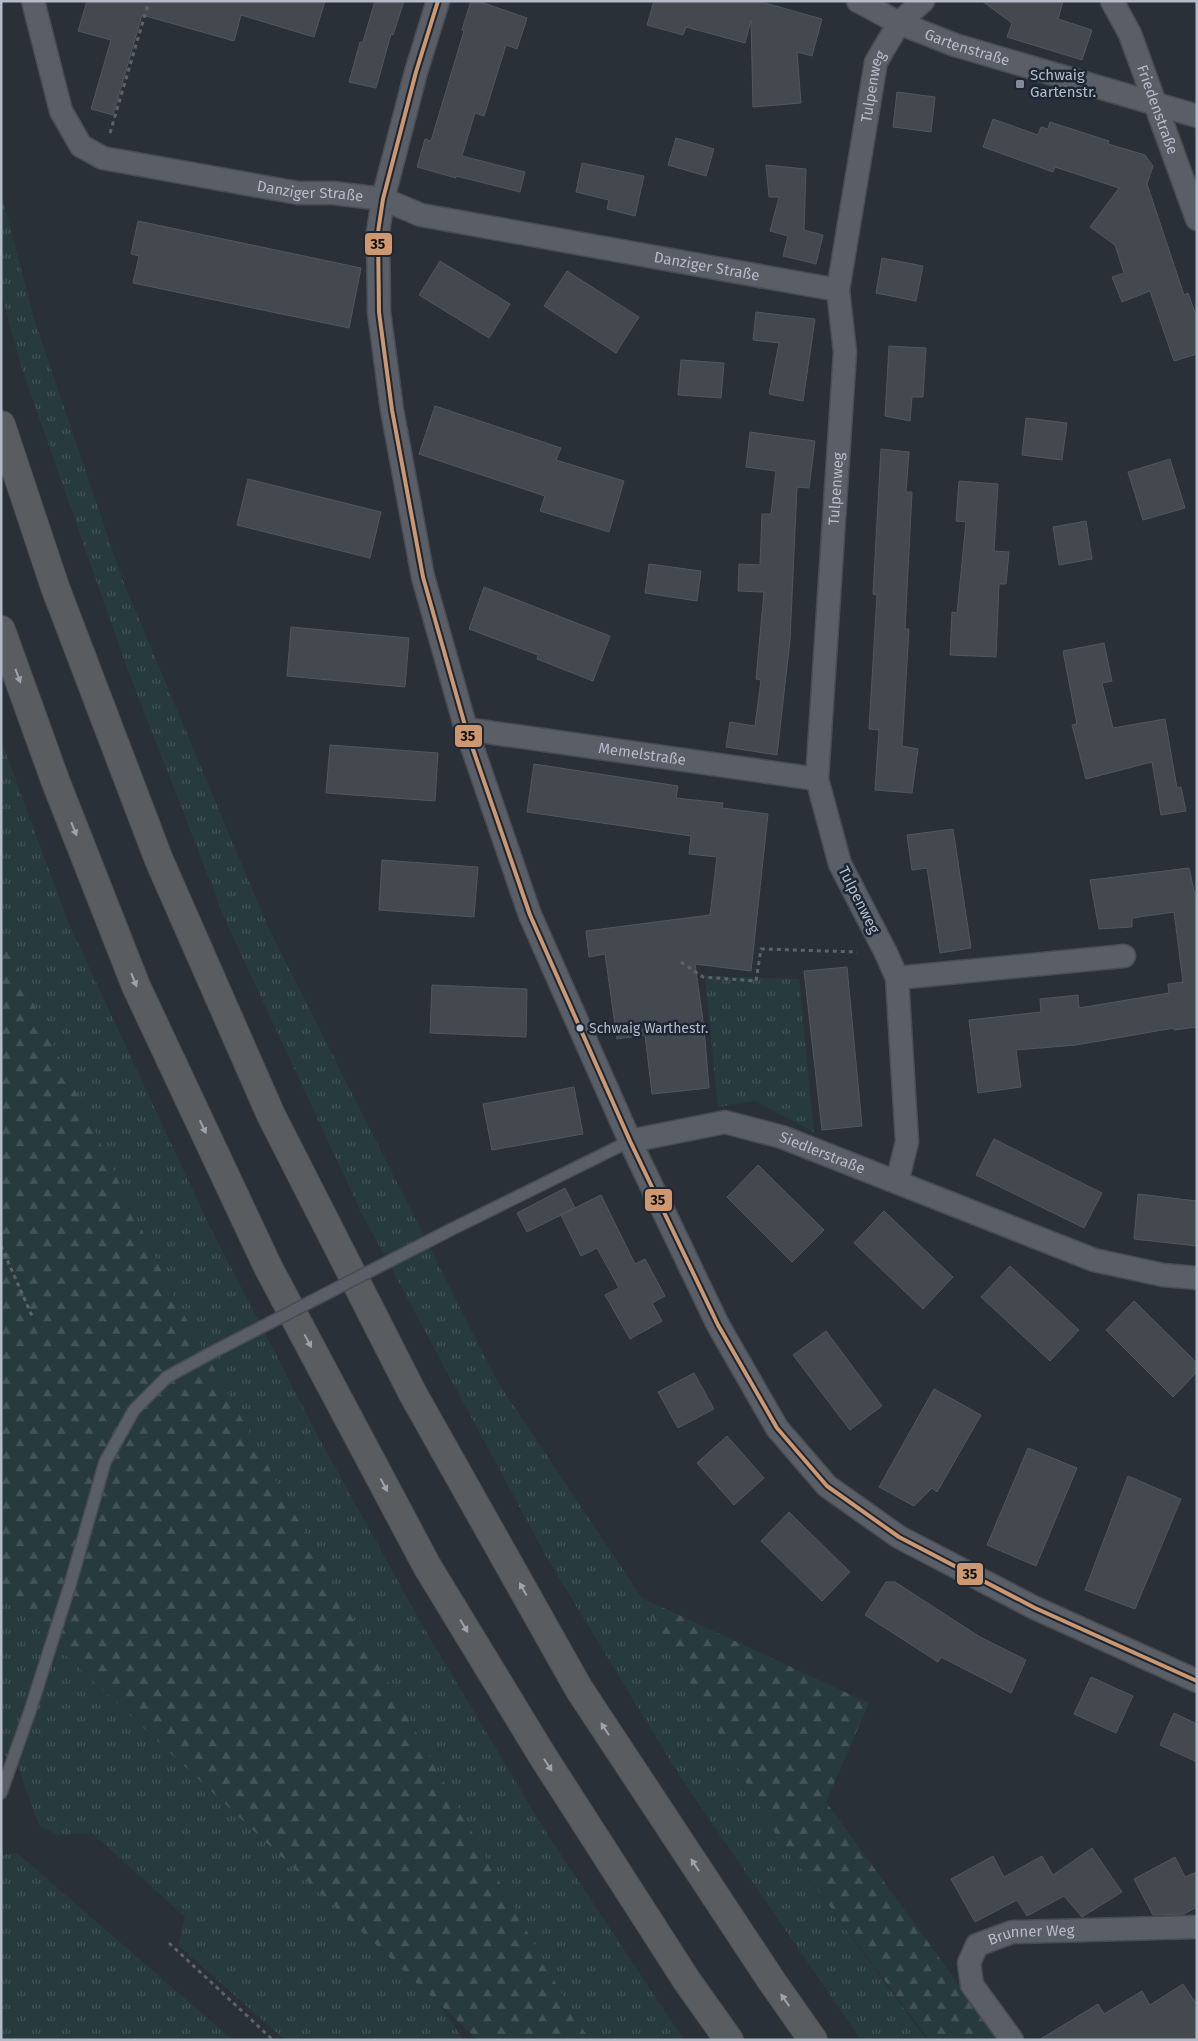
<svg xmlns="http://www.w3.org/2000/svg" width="1198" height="2041" font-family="'Fira Sans',sans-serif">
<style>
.grass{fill:url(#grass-tufts)}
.forest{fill:url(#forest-firs)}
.building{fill:#444950;stroke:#52575f}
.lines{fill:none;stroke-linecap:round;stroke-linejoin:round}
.lane-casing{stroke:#484c53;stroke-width:14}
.street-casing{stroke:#484c53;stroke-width:25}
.highway-casing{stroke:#474c53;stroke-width:30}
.path{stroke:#5d636a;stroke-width:3;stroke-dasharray:4 4;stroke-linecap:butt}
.lane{stroke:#5a5e66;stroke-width:11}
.street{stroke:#5a5e66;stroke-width:22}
.highway{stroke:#5a5d60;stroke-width:28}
.lane-bridge-casing{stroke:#484c53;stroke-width:14;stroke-linecap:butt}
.lane-bridge{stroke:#5a5e66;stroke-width:11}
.bus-1-casing{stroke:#1d2633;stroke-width:8}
.bus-1{stroke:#cd976f;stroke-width:4}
.oneway{fill:#9ea4af}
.poi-dot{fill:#848b96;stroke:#1d2633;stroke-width:2}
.bus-dot{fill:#b4bcc9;stroke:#1d2633;stroke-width:2}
.labels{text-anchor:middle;stroke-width:5;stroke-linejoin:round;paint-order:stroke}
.bus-label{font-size:14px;fill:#b4bcc9;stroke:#1d2633;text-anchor:start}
.street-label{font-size:15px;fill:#b4bcc9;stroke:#1d2633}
.poi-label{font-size:15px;fill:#b4bcc9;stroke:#1d2633;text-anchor:start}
.line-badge{stroke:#1d2633;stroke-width:2}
.pale-badge-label{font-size:14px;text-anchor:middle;font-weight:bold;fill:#111}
</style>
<defs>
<pattern id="grass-tufts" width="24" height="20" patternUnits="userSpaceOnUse" patternTransform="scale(1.25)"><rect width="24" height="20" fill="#273a3e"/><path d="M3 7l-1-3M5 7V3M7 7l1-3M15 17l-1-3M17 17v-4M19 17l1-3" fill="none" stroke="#445559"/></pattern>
<pattern id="forest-firs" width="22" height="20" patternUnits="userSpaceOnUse" patternTransform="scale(1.25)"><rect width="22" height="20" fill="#273a3e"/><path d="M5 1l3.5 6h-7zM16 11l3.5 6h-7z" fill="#445559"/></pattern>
</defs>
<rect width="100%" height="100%" fill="#2a3038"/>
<g class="grass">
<polygon points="1,193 35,322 123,581 268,927 496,1379 642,1598 773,1830 927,2040 861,2040 679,1775 547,1558 361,1212 226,922 127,668 21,366 1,293"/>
<polygon points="1,740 68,922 210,1227 320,1440 421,1623 544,1829 684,2040 590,2040 573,2014 173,1295 8,950 1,932"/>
<polygon points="705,976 799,979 814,1132 755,1101 718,1107"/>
<polygon points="1,1595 433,1996 464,2040 285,2040 178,1945 185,1917 92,1833 58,1835 39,1825 18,1767 1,1752"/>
<polygon points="17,1853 233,2040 1,2040 1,1855"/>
</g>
<g class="forest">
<polygon points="1,932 8,950 173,1295 573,2014 590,2040 478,2040 1,1595"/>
<polygon points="642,1598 869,1703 826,1802 999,2040 929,2040 773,1830"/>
</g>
<g class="building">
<polygon points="87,1 325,1 314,37 241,15 234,41 142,15 113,115 91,109 111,40 78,31"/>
<polygon points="375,1 404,1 393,35 391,34 376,88 349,82 360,42 363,42"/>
<polygon points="471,1 478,1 527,18 517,49 506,45 484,116 475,113 462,156 525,172 520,192 456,176 456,178 417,167 425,139 431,141 464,31 462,30"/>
<polygon points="654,1 758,1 822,19 812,56 797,52 801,103 753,107 751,20 745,43 686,27 683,35 647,25"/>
<polygon points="982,1 1063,1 1058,19 1092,30 1082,60 1007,37 1012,23"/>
<polygon points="897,92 935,97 931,132 893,127"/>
<polygon points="993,119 1038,135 1041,127 1048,129 1050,122 1109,141 1108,144 1145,155 1153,166 1147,184 1184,295 1188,293 1197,318 1197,354 1174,361 1150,291 1122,302 1112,277 1124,273 1115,245 1090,227 1119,188 1055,167 1053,172 983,147"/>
<polygon points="676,138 714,149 706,176 668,165"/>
<polygon points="582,163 644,176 635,216 607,209 609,200 576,192"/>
<polygon points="766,165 806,169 804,230 823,235 816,264 783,256 788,236 770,231 779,197 769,197"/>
<polygon points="138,221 361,268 349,328 133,283 139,256 131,254"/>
<polygon points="882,258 923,266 916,301 876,293"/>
<polygon points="440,261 510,304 489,338 419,295"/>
<polygon points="567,271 639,317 616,353 544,306"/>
<polygon points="756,312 815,319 803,401 769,394 779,343 753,340"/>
<polygon points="889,346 926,348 923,397 912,397 910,421 885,416"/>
<polygon points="681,360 724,363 721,398 678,395"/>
<polygon points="435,406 561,448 556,460 624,481 609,532 540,511 545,496 419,454"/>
<polygon points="1026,418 1067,423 1062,460 1022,455"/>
<polygon points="750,432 815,441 809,488 797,487 790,640 777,755 726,747 730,722 755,726 761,680 756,679 764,592 738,591 739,564 760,565 762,514 771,514 776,471 746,467"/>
<polygon points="881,449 909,452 906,492 912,492 905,629 909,629 902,746 918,749 912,793 875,790 879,730 869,729 877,595 873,594"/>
<polygon points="1170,459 1185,508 1143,520 1128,472"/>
<polygon points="248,479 381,512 370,558 237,525"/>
<polygon points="959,481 998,484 994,551 1009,552 1006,584 999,584 996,657 950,655 952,612 957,613 966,522 956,521"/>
<polygon points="1086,521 1092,559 1059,565 1053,527"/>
<polygon points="649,564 701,571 697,601 645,593"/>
<polygon points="484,587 610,636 593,681 537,659 538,655 469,629"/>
<polygon points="291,627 409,638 405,687 287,676"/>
<polygon points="1104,643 1112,681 1102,683 1113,728 1165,719 1177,788 1181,787 1186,811 1161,815 1152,762 1086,779 1072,725 1077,724 1063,651"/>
<polygon points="330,745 438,753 435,801 326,793"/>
<polygon points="534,764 678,786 676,798 723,803 722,808 768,814 751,971 695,964 704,1028 709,1088 652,1094 645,1035 617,1039 605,954 589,957 586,931 710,915 717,857 689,854 691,836 527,812"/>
<polygon points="953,829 971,948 940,953 927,868 912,870 907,835"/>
<polygon points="382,860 478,867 474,917 379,910"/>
<polygon points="1189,868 1197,904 1197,1027 1174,1030 1174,1028 1076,1045 1016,1050 1021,1087 978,1093 969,1020 1041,1012 1040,999 1078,995 1079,1008 1169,993 1168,984 1183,982 1174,912 1132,918 1132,927 1099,929 1090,880"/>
<polygon points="847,967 862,1126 822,1130 804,971"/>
<polygon points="432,985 527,989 526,1037 430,1033"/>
<polygon points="574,1087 583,1134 492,1150 483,1104"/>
<polygon points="994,1139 1102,1193 1084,1228 976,1175"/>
<polygon points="758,1165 824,1230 792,1262 727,1197"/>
<polygon points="565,1188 575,1208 527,1232 517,1213"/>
<polygon points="1138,1194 1197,1201 1197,1246 1134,1239"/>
<polygon points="601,1195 635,1264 645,1259 665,1296 652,1303 662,1321 630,1339 605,1295 619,1288 597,1248 581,1256 561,1215"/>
<polygon points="884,1211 953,1277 923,1309 854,1243"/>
<polygon points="1010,1266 1079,1330 1050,1361 981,1297"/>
<polygon points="1134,1301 1197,1363 1197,1372 1173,1397 1106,1330"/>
<polygon points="826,1331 882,1406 850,1430 793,1355"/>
<polygon points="694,1373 714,1409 678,1428 658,1392"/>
<polygon points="934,1389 981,1415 937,1492 932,1488 914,1506 879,1487"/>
<polygon points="727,1436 764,1478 734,1505 697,1463"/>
<polygon points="1028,1448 1077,1468 1036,1566 987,1545"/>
<polygon points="1128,1476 1181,1499 1135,1609 1085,1590"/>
<polygon points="789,1512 850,1572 822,1601 761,1541"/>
<polygon points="886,1582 895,1582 980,1637 1026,1660 1011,1693 941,1657 938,1662 865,1615"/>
<polygon points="1091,1677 1133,1696 1116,1733 1074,1714"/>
<polygon points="1174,1713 1197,1724 1197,1762 1160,1745"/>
<polygon points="1092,1848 1122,1892 1082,1917 1064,1896 1027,1916 1017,1900 975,1922 951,1879 993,1856 1004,1877 1042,1856 1053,1875"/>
<polygon points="1175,1857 1185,1877 1197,1872 1197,1907 1184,1914 1153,1915 1134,1879"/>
<polygon points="1183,1984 1197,2005 1197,2040 1039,2040 1098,2004 1104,2014 1142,1991 1150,2005"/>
</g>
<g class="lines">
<g class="lane-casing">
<g id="lane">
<polyline points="452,1229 630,1141"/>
<polyline points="1,1793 30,1711 70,1585 105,1462 134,1410 167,1377 211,1353"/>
</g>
</g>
<g class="street-casing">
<g id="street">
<path id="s1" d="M33 1 61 111 81 146 103 158 298 193H333L383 199 421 215 838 290"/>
<polyline points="438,1 416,72 383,199 378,232 379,312 392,410 423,577 466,729 530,915 630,1141 718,1325 777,1428 827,1486 899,1537 1035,1608 1197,1681"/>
<path id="s2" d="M858 1 899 23 955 45 1197 116"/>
<path id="s3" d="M1112 1 1130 34 1197 219"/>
<path id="s4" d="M466 729 817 779"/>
<polyline points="897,978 1124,956"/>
<path id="s5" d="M630 1141 725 1122 782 1137 1094 1260 1163 1275 1197 1278"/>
<path id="s6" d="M897 1182 907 1142 897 978 886 953 840 864 817 779 845 352 838 290 876 62 899 23 923 1"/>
<path id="s7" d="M1012 2040 972 1985 969 1963 977 1945 1012 1932 1197 1927"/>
</g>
</g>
<g class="highway-casing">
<g id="highway">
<polyline points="1,425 55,587 159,860 271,1115 413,1394 579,1689 771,1980 813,2040"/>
<polyline points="1,630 55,780 136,986 268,1267 427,1566 542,1755 687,1981 729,2040"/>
</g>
</g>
<g class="path">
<polyline points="110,133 149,1"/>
<polyline points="681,962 703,977 756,981 761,949 857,952"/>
<polyline points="1,1246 33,1318"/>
<polyline points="169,1943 273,2040"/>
</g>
<use href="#lane" class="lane"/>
<use href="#street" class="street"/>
<use href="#highway" class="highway"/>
<g class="lane-bridge-casing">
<polyline id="lane-bridge" points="211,1353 452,1229"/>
</g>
<use href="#lane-bridge" class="lane-bridge"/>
<g class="bus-1-casing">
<polyline id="bus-1" points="438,1 416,72 383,199 378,232 379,312 392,410 423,577 466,729 530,915 630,1141 718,1325 777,1428 827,1486 899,1537 1035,1608 1197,1681"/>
</g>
<use href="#bus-1" class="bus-1"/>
</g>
<defs><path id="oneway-solid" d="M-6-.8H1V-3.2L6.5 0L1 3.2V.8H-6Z" transform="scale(1.25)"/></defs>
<g class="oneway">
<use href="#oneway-solid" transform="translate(18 676) rotate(70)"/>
<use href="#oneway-solid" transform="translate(74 829) rotate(68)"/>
<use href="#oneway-solid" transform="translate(134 980) rotate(68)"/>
<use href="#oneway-solid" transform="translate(203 1127) rotate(65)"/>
<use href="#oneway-solid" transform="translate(308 1341) rotate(62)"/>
<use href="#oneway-solid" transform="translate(384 1485) rotate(62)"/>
<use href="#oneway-solid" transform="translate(523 1589) rotate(-119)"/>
<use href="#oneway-solid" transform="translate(464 1626) rotate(59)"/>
<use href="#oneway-solid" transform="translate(605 1729) rotate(-123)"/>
<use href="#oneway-solid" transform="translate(548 1765) rotate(57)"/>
<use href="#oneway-solid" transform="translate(695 1865) rotate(-123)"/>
<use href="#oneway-solid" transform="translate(785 2000) rotate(-125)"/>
</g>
<rect class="poi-dot" x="1015" y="79" width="10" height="10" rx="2.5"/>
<circle class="bus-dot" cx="580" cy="1028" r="4.5"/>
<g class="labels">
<g class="bus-label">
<text x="589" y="1033">Schwaig Warthestr.</text>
</g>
<g class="street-label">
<text dy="5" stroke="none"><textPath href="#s2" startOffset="119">Gartenstraße</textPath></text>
<text dy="5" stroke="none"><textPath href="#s6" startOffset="1118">Tulpenweg</textPath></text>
<text dy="5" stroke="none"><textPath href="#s3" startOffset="118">Friedenstraße</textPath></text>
<text dy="5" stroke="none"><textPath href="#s1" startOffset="389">Danziger Straße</textPath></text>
<text dy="5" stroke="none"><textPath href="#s1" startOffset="794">Danziger Straße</textPath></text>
<text dy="5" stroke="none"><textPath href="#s6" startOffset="712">Tulpenweg</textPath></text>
<text dy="5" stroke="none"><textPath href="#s4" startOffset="178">Memelstraße</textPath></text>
<text transform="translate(859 900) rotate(63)" y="5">Tulpenweg</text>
<text dy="5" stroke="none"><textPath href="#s5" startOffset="199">Siedlerstraße</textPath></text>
<text dy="5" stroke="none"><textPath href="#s7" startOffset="166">Brunner Weg</textPath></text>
</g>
<g class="poi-label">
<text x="1030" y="80">Schwaig<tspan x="1030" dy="17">Gartenstr.</tspan></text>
</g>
</g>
<g class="line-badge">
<rect x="364" y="232" width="29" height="24" rx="5" fill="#cd976f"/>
<rect x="454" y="724" width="29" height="24" rx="5" fill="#cd976f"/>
<rect x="644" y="1188" width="29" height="24" rx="5" fill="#cd976f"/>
<rect x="956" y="1562" width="28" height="24" rx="5" fill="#cd976f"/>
</g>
<g class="pale-badge-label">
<text x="378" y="249">35</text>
<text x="468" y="741">35</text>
<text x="658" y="1205">35</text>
<text x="970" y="1579">35</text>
</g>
<rect width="1198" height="2041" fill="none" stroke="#b4bcc9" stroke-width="5"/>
</svg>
